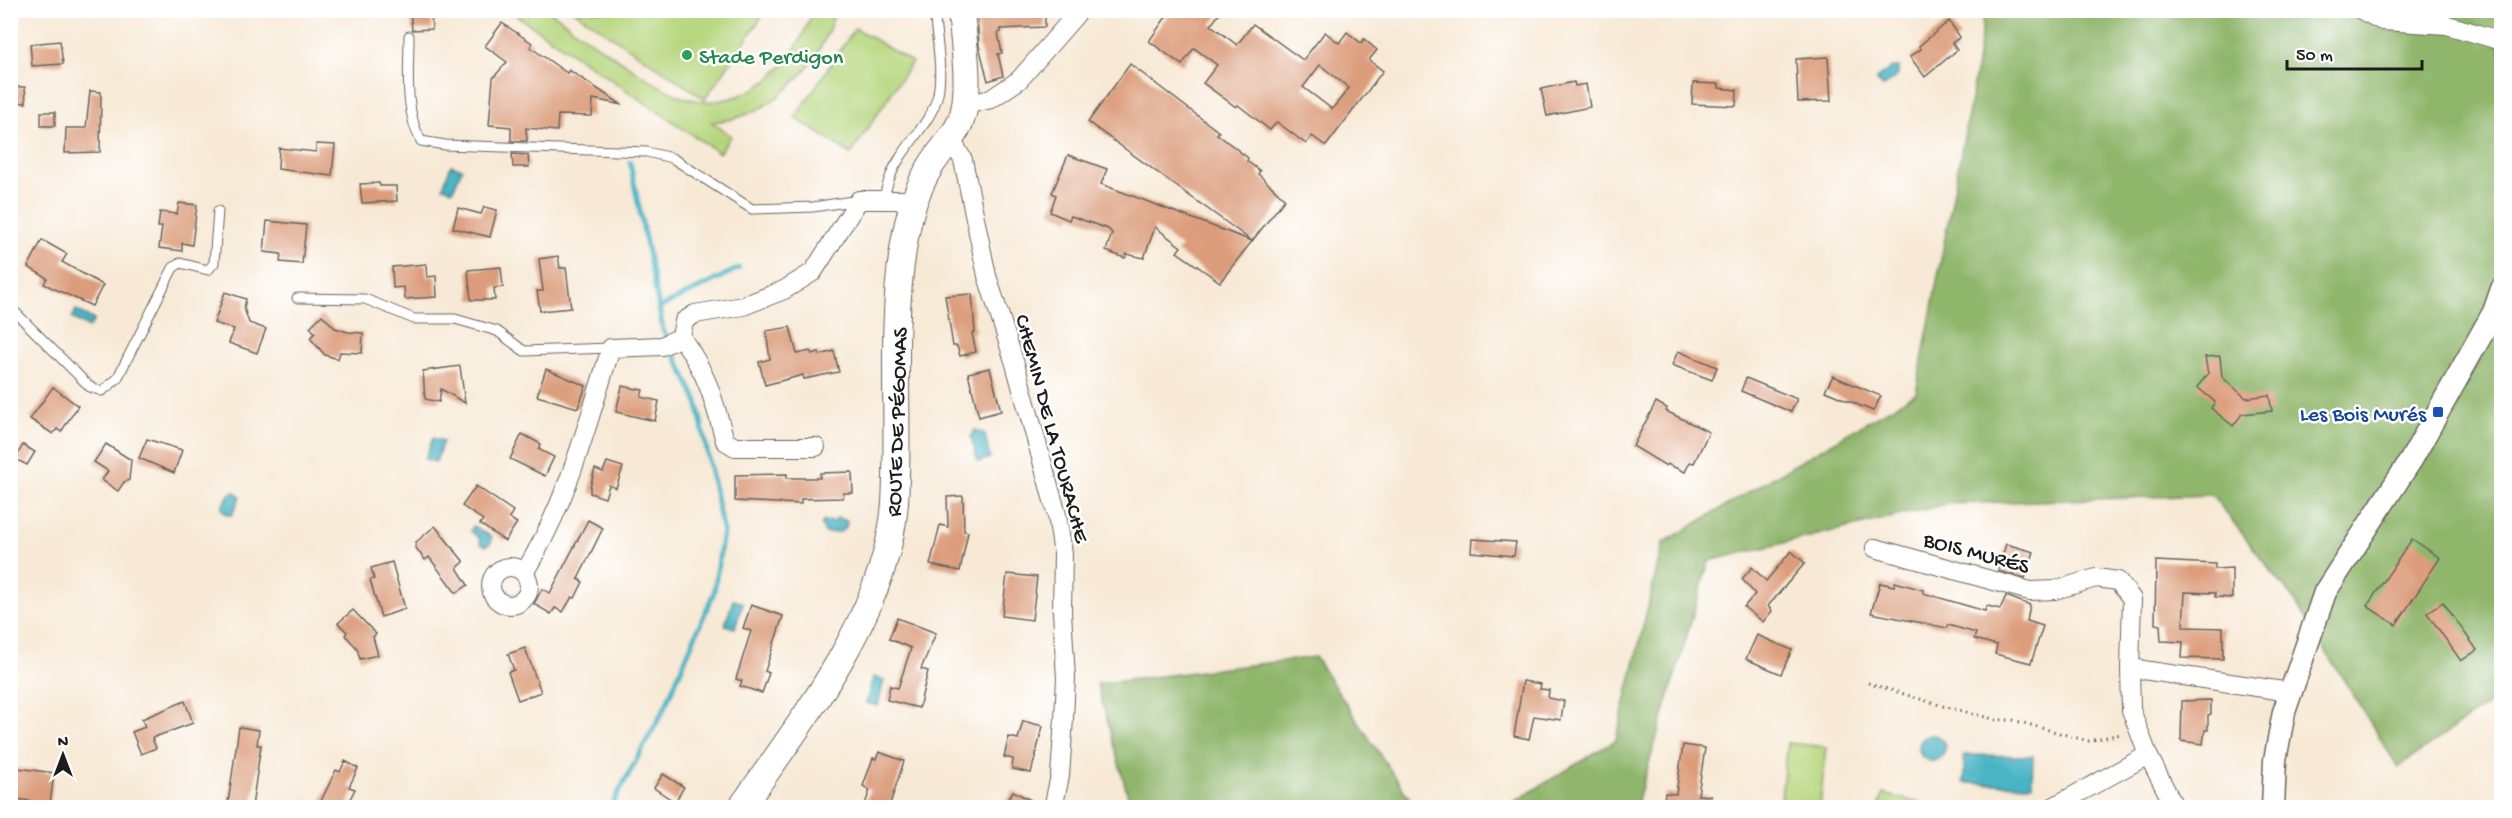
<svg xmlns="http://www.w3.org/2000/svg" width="2512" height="818" font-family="'Gochi Hand',sans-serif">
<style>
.green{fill:#b5d57c;stroke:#68784c;stroke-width:1.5}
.forest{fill:#90b66c;stroke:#566944;stroke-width:1.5}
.water{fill:#48b4c5;stroke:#326870;stroke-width:1.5}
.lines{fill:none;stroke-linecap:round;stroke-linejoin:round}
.stream{stroke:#48b4c5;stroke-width:5}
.building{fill:#dc9d7c;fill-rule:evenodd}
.service-casing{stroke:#69645d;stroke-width:11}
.minor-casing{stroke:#69645d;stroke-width:20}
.tertiary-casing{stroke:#69645d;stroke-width:25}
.secondary-casing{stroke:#69645d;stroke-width:28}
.path{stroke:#69645d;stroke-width:3;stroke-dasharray:1.5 4.5;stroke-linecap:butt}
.service{stroke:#fff;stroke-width:9}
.minor{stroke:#fff;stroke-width:18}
.tertiary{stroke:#fff;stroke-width:22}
.secondary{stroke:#fff;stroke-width:26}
.leisure-dot{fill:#2e9e5b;stroke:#fff;stroke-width:2}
.transit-dot{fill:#1a4fb4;stroke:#fff;stroke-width:2}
.labels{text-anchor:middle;stroke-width:5;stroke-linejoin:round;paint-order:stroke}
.leisure-label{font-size:22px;fill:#27864d;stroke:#fff;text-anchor:start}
.transit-label{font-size:22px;fill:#164399;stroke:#fff;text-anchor:end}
.street-label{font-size:22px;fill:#1c1c1c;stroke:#fff}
</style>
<rect width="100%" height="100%" fill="#fff"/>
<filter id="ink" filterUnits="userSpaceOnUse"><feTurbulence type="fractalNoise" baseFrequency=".0167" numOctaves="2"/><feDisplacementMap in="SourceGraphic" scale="12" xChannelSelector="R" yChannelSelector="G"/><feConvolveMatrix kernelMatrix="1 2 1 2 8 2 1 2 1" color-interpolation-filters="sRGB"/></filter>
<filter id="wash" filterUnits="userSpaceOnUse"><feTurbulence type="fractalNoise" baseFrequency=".008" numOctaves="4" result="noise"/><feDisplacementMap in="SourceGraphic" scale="24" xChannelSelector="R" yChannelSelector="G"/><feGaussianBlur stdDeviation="1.35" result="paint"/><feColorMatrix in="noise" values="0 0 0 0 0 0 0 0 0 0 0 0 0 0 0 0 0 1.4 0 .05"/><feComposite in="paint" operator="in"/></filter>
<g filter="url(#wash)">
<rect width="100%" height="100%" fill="#f7e9d5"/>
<g class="green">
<path d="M510 11C520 10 536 8 546 10 556 13 568 25 576 31 595 44 614 56 633 69 673 96 703 114 750 91 782 76 802 42 813 11H835C820 67 772 118 712 122L731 136 719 153Z"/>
<polygon points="574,11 766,11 705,99"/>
<polygon points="855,28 912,62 851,154 795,118"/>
<polygon points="1787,743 1826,747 1820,807 1780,807"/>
<polygon points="1883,794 1921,803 1920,807 1879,807"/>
</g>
<g class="forest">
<polygon points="1984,11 2501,11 2501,695 2398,767 2294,600 2212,495 1947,504 1709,561 1636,807 1504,808 1616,740 1663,543 1916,393 1975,78"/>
<polygon points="1315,657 1415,807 1131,807 1097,684"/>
</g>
<g class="water">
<polygon points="1892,67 1898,67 1898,75 1883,87 1876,79"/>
<polygon points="451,165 462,169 453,190 443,187"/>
<polygon points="76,310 94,320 89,328 72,318"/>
<polygon points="975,430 985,434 990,458 978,462 971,437"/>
<polygon points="433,438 443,441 436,462 425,459"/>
<polygon points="235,492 240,497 232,515 227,515 221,508 230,493"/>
<polygon points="837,518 847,521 846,527 840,532 825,533 821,525 824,521 835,522"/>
<polygon points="473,526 492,537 491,543 486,546 481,544 479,538 471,531"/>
<polygon points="733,600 743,603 735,628 725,625"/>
<polygon points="873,677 884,680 878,706 866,703"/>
<circle cx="1932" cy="748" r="13"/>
<polygon points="1964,755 2033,756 2032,785 1964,783"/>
</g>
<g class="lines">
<g class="stream">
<polyline points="630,162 659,308"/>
<polyline points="610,808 664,709 714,592 723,532 697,401 663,330 659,308 739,268"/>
</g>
</g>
<g id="blocks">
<g class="building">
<polygon points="410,10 431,10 432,29 412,30"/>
<polygon points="1045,10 1045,27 1000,29 1001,32 998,33 1002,53 998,54 1003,76 988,81 979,46 977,12"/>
<path d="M1171 10H1222L1211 25 1237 45 1253 24 1303 60 1325 32 1339 43 1347 32 1361 43 1364 39 1377 50 1369 60 1383 71 1326 146 1312 136 1306 144 1277 122 1270 130 1238 105 1236 107 1203 83 1217 65 1194 48 1182 65 1149 41ZM1320 65 1349 88 1332 109 1303 87Z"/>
<polygon points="1949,21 1960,37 1952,43 1957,50 1925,77 1910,57 1921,49 1919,46"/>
<polygon points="502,23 532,43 530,47 567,73 569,70 622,105 593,99 592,116 558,115 557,131 526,128 527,141 511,141 511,127 489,125 493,78 507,62 485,46"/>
<polygon points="60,41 63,64 32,66 30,44"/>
<polygon points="1828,57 1831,101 1798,102 1796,59"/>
<polygon points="1130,64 1219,132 1217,134 1248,158 1247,161 1260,171 1258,174 1285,199 1220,282 1177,252 1181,247 1155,227 1144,258 1127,254 1125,258 1106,251 1112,233 1108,229 1071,216 1069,220 1050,212 1056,195 1052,193 1068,155 1107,169 1101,184 1252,241 1088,122"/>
<polygon points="1574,82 1575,86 1586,84 1590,107 1547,116 1541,89"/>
<polygon points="1693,83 1719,84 1719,88 1737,90 1736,106 1692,104"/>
<polygon points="10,87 25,87 26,103 10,102"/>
<polygon points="90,91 101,92 100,152 65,153 66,128 86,128"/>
<rect x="41" y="112" width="14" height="14"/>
<polygon points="316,144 335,145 332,176 278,169 279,148 316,152"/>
<polygon points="512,154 528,155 529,167 513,167"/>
<polygon points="379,183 380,186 396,186 397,201 362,203 360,184"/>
<polygon points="179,203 197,205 192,245 182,243 182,251 159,248 162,227 158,227 160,212 177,214"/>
<polygon points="484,207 497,210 490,237 453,228 458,208 481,214"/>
<polygon points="267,221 306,225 302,264 280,262 281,254 264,252"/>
<polygon points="42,240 67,254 62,262 103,285 92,306 44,284 47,278 28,267"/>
<polygon points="558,256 560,268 566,268 571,308 540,311 537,291 543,291 539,259"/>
<polygon points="426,264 427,277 436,276 437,297 405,299 404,287 393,288 392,267"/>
<polygon points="501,267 503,287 494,288 495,300 471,300 468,270"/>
<polygon points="225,292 246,299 244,308 249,323 266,329 257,353 229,343 234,329 214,323"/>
<polygon points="972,294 975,332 972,333 976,352 960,356 957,346 953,346 945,296"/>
<polygon points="322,315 335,328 348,332 363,333 362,353 340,352 338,359 325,355 310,338 315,333 310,327"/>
<polygon points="790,327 797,354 810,351 812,354 819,352 820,355 834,351 839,372 804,379 803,375 765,385 759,362 770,359 766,331"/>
<polygon points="1678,351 1717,367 1712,380 1672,365"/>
<polygon points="2220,356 2222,377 2246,398 2269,395 2272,411 2242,414 2233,426 2211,408 2215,402 2197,387 2208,374 2205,357"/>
<polygon points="460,366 465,403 441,389 439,402 425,399 423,371"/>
<polygon points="990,368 1001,411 979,417 968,373"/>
<polygon points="546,369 586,386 578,408 537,396"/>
<polygon points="1833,376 1881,396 1873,411 1825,391"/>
<polygon points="1746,378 1797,399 1791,412 1741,391"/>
<polygon points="622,386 643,390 641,397 659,401 655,421 616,412"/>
<polygon points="53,387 78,406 61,432 57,429 53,434 30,419"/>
<polygon points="1656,402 1667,408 1666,411 1709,432 1694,463 1690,462 1685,472 1667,464 1666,466 1633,446"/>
<polygon points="522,434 541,444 538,449 554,457 545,476 510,459"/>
<polygon points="147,439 182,450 174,473 139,458"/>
<polygon points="106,444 131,460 129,480 124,482 118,491 102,480 108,471 94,462"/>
<polygon points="23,445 35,452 27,465 15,459"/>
<polygon points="607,462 623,467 616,488 609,485 605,498 590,493 590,487 595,469 603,472"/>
<polygon points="852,472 853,493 844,493 843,498 801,499 801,504 735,501 735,475 787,474 787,478 820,478 820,473"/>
<polygon points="476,486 513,511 509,518 517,523 505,541 480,524 483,520 462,506"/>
<polygon points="963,496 964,531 968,532 960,571 930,565 940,525 948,527 947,497"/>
<polygon points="588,520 603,528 578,579 583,582 575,598 572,597 563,612 555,608 551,614 534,604 542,589 550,593"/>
<polygon points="435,526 464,562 457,568 468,585 456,593 429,557 425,560 416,548 416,542"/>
<polygon points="1472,539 1516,542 1514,556 1471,552"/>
<polygon points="2412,539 2440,558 2396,625 2367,606"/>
<polygon points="2006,544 2034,552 2025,578 1998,571"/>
<polygon points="1791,551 1805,563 1768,606 1772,611 1763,622 1744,607 1755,594 1742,579 1752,567 1766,581"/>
<polygon points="2156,561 2215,564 2215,569 2232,568 2232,598 2215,597 2215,593 2185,592 2183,627 2223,628 2223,659 2182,658 2183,642 2161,641 2160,625 2155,624"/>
<polygon points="392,562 405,609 381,617 370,580 374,579 371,568"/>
<polygon points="1007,574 1037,577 1032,620 1002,616"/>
<polygon points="1895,582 1923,590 1923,593 1985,611 1987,606 2000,609 2006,596 2030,605 2027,621 2043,626 2031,663 1995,654 1997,645 1974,639 1976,633 1948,625 1947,628 1871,613 1880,583 1894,586"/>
<polygon points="2443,602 2477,650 2461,661 2427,613"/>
<polygon points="751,605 783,616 765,671 769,673 762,693 740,686 742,681 736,679 751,631 743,628"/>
<polygon points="353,610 376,634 373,637 378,655 360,659 357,648 345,635 347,632 338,623"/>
<polygon points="897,618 936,633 921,669 928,671 919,708 887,700 890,686 898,688 911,648 889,639"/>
<polygon points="1757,635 1792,650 1781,674 1746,659"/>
<polygon points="525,648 541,692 518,700 508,672 514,670 508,654"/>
<polygon points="1523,681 1541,684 1540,689 1549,690 1548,698 1564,701 1561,720 1534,716 1529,739 1514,736"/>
<polygon points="2211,700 2211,714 2208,715 2208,730 2205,730 2203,744 2181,741 2182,701"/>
<polygon points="185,701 193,723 152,738 156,748 141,754 132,732 145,727 142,719"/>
<polygon points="1023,721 1043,726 1031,773 1012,769 1013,759 1004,757 1009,737 1018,739"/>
<polygon points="239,727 259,730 257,745 261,745 252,807 228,803"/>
<polygon points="1683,745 1705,748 1698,795 1711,796 1710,807 1663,807 1665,793 1676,794"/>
<polygon points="879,752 904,761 889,807 864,807 870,790 863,786 873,758 876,759"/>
<polygon points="345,761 358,768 349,787 355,789 346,807 318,807 336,770 340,772"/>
<polygon points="10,767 54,773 50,804 10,798"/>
<polygon points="663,774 684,787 675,802 654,788"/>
<polygon points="1013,791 1042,806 1042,807 1003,807"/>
</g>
</g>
</g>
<g filter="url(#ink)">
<use href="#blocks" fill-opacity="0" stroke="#69645d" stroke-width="1.5"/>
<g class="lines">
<g class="service-casing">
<g id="service">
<path d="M409 36C409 70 404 110 421 141L445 145 647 152 672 158 752 209 813 207 859 200"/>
<path d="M883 201C887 185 891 171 900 158 913 137 933 118 938 94 943 68 936 37 934 10"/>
<polyline points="297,298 365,299 414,319 455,319 497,331 524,351 611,348"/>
<polyline points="10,307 90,387 102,391 117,379 173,268 180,263 208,270 214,263 218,211"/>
</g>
</g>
<g class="minor-casing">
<g id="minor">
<polyline points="2361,10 2382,21 2447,25 2502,41"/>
<polyline points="965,105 991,99 1019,80 1080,10"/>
<polyline points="951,139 963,160 987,276 1015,364 1057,515 1063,554 1062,612 1066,678 1064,718 1060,776 1053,808"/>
<path d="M681 337C708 375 713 397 725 441L735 447H816"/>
<polyline points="1875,548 2030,591 2055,590 2096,578 2118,581 2132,599 2130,668"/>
<circle cx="510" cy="586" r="19"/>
<path d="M524 573C567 504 587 425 611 348L662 346 681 337 684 321 695 314 743 306 784 290 813 272 859 200H916"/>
<polyline points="2148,755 2175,808"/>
<polyline points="2051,808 2148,755 2131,710 2130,668 2290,692"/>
</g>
</g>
<g class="tertiary-casing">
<polyline id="tertiary" points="2273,808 2275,760 2284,712 2325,592 2411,460 2494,312 2502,289"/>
</g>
<g class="secondary-casing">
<path id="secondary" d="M741 808C802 720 887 614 895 503 900 419 890 333 903 250 907 222 916 188 932 164 941 150 953 138 960 123 973 94 963 42 961 10"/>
</g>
<polyline class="path" points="1868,683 1943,706 1997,720 2013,720 2088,741 2121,734"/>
<use href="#service" class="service"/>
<use href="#minor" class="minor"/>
<use href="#tertiary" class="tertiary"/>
<use href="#secondary" class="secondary"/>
</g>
</g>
<circle class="leisure-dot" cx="687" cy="55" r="6"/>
<rect class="transit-dot" x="2432" y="406" width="12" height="12" rx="3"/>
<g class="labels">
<g class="leisure-label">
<text x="699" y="63">Stade Perdigon</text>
</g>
<g class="transit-label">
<text x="2426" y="420">Les Bois Murés</text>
</g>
<g class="street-label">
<text transform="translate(895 422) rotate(-88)" y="8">ROUTE DE PÉGOMAS</text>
<text transform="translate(1054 428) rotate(75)" y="8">CHEMIN DE LA TOURACHE</text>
<text transform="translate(1977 551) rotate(15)" y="8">BOIS MURÉS</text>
</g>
</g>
<rect width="2512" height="818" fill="none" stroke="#fff" stroke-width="36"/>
<g transform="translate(63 755)" stroke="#ffffff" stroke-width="4.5" paint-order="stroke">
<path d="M0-4.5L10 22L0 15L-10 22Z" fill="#1c1c1c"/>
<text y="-9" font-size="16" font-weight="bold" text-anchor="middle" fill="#1c1c1c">N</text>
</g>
<path d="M2287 60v9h135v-9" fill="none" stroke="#1c1c1c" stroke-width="3"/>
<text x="2296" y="60" font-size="18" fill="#1c1c1c" stroke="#ffffff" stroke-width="4.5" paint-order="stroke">50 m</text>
</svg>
